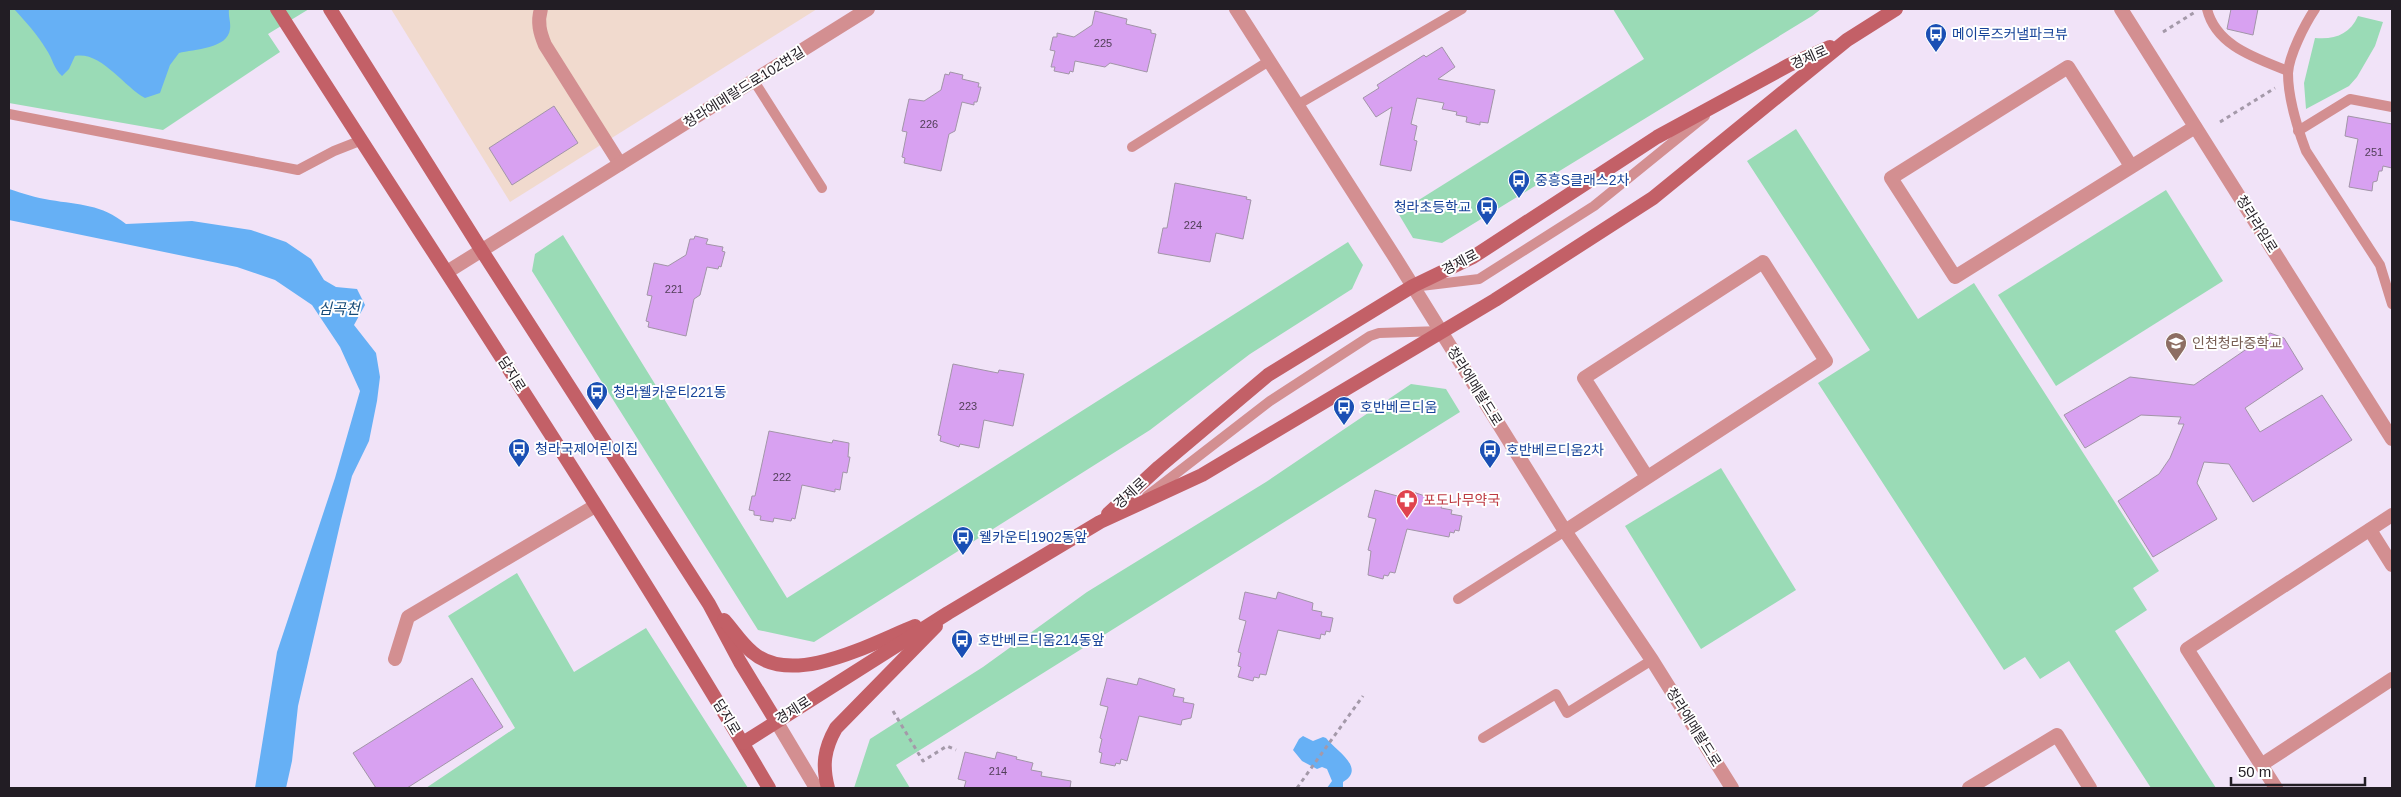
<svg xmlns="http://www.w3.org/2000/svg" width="2401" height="797" font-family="Arial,'Noto Sans KR',sans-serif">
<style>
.commercial{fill:#f1dace}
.green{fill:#9adbb6}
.water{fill:#66b0f5}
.building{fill:#d8a1f1;stroke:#a295a8}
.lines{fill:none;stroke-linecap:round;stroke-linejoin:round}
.path{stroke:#a499a9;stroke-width:3;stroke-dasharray:4 4;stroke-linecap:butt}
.service{stroke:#d38f91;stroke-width:10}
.minor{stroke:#d38f91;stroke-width:14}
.tertiary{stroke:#d38f91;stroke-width:14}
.secondary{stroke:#c36067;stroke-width:14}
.labels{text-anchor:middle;stroke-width:4;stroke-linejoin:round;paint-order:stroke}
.number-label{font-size:11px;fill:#503e57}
.transit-label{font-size:14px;fill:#164399;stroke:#fff;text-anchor:start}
.street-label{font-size:14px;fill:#221d24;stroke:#fff}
.education-label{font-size:14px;fill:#785e54;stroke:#fff;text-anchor:start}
.health-label{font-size:14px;fill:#be3a42;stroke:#fff;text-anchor:start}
.water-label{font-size:15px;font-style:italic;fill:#154a77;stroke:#fff}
</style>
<rect width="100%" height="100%" fill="#f1e3f8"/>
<polygon class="commercial" points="391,9 817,9 510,202"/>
<g class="green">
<polygon points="9,9 309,9 268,34 280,52 163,130 9,103"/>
<polygon points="1613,9 1821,9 1812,16 1442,243 1413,238 1398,213 1644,59"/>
<path d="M2358 16 2383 22 2375 46 2357 77 2349 86 2306 109 2304 83 2315 38C2335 40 2350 34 2358 16Z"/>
<polygon points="1796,129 1918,319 1974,283 2159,571 2133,588 2147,610 2115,631 2216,788 2151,788 2069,661 2040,679 2025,657 2004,670 1818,383 1870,350 1747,161"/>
<polygon points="2166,190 2223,281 2056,386 1998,295"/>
<polygon points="563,235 787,598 1348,242 1363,265 1352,289 1250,354 1150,430 814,642 758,630 532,271 535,254"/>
<polygon points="1411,384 1446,389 1460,412 896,765 910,788 854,788 870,739 983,667 1087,592 1266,482"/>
<polygon points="1721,468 1796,590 1701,649 1625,526"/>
<polygon points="517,573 574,672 646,628 748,788 426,788 515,728 448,616"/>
</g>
<g class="water">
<path d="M14 9H229C228 15 231 23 230 29 228 49 194 49 179 53L170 65 160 93 145 98C123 86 101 51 75 56L69 69 62 76C53 68 53 59 46 49 37 34 26 22 14 9Z"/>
<path d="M9 189C22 193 36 198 50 200 80 205 101 204 126 224L192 221 251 230 286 242 311 259 324 280 336 287 357 289 365 305 354 325 376 353 380 377 377 401 369 441 352 476 341 520 298 706 292 761 286 788H255L277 652 335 478 360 391 340 347 312 305 275 280 237 267 9 220Z"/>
<path d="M1303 736 1313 741 1323 737 1326 738C1335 750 1367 768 1343 782V788H1327L1332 781 1327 769 1322 767 1317 769 1302 761 1293 750 1299 739Z"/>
</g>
<g class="building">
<polygon points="2231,9 2258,9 2253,35 2227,29"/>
<polygon points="1095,11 1127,19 1126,24 1151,30 1151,33 1156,34 1147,72 1110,63 1105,67 1075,61 1073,72 1070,71 1069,74 1054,71 1055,67 1051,67 1055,51 1050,50 1053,37 1057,37 1057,33 1074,37 1092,25"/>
<polygon points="1442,47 1455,67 1438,79 1495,90 1488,123 1480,122 1480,125 1466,122 1467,117 1456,115 1457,112 1442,109 1444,103 1417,98 1411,124 1417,126 1414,140 1417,141 1411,171 1380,165 1392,107 1376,117 1363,98 1379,88 1377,85 1424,55 1426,57"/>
<polygon points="950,72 963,75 962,79 979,83 978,87 981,87 977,102 974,102 974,105 962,102 955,131 949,134 941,171 904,163 905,158 902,157 907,132 902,131 909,99 924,101 941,90 945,74 949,75"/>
<polygon points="554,106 578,143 512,185 489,148"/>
<polygon points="2348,116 2392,124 2392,168 2383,166 2382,171 2379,171 2377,181 2373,182 2372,191 2349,187 2358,139 2345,136"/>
<polygon points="1175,183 1247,197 1246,199 1251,200 1243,239 1216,233 1210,262 1158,253 1163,228 1167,228"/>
<polygon points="695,236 708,239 706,244 723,247 722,251 725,252 721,267 719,266 718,269 707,267 700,295 694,299 686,336 648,327 649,322 646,321 652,296 647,295 654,263 668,266 686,255 690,239 694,239"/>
<polygon points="2270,333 2284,338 2303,369 2245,408 2260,432 2322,395 2352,440 2253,502 2229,464 2204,462 2197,483 2217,519 2153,557 2118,501 2159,474 2170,458 2184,424 2178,424 2181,417 2141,415 2085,448 2064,415 2130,377 2194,385"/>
<polygon points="953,364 998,373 999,370 1024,374 1013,426 984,420 979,448 960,444 959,447 940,441 941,436 938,435"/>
<polygon points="769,431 832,443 833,440 849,443 848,457 850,457 847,473 843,472 840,490 835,489 835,492 802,485 795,519 792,518 791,521 774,518 773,522 760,520 761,516 754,515 754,511 749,510 752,496 755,496"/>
<polygon points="1375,490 1405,498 1407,490 1443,502 1441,508 1452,510 1451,514 1462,516 1459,531 1455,530 1454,533 1450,532 1449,537 1407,529 1395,573 1390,572 1388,576 1384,575 1383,579 1368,575 1371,551 1368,550 1376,519 1368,517"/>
<polygon points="1245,592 1276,599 1278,592 1313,603 1312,610 1322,612 1321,616 1333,618 1330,632 1326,631 1325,635 1321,634 1320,639 1278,630 1266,675 1260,674 1259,678 1254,677 1253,681 1238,677 1241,667 1238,666 1241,653 1238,652 1246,621 1239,619"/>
<polygon points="472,678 503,727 407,788 376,788 353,753"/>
<polygon points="1107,678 1137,685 1139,678 1175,689 1173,696 1184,698 1183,702 1194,704 1191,718 1182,720 1181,725 1139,716 1127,761 1121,759 1120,764 1116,763 1115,766 1100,763 1102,753 1099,752 1102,739 1100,738 1108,707 1100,705"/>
<polygon points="965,752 995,759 997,752 1017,757 1016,759 1033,763 1031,770 1042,772 1041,776 1071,781 1070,788 964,788 966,781 958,779"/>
</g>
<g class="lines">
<g class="path">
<polyline points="2163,32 2195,12"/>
<polyline points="2220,122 2275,88"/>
<polyline points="893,711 923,761 947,746 956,750"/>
<polyline points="1297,788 1363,696"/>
</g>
<g class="service">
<path d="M2207 9C2216 46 2256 58 2288 71"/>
<path d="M2315 9C2305 24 2289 55 2288 73 2288 99 2297 127 2306 151L2380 265 2392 304"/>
<polyline points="754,81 822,188"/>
<polyline points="1297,105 1462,9"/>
<polyline points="9,114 298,170 334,151 362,140"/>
<polyline points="2298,131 2350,99 2392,107"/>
<polyline points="1132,147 1269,61"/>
<polyline points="1421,286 1479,279 1594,206 1705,116"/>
<polyline points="1147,496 1270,401 1370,336 1379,333 1441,331"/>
<polyline points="1458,599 1565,531"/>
<polyline points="1483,738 1556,694 1567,713 1652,660"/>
</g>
<g class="minor">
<path d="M541 9C537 22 540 33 545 45L620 164"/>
<polyline points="1236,9 1396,259 1565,531 1652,660 1732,788"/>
<polyline points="2121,9 2392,439"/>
<polyline points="2131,166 2068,67 1891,178 1955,277 2195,127"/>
<polyline points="447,272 868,9"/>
<polyline points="2370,530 2392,565"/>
<polyline points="1565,531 1826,361 1763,262 1584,378 1647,477"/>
<polyline points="395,659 408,617 595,506"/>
<polyline points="2261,765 2392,679"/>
<polyline points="1969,788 2057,735 2090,788"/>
<polyline points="2276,788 2187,649 2392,515"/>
</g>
<polyline class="tertiary" points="776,721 816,788"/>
<g class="secondary">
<path d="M277 9C442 268 613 523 769 788"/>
<polyline points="330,9 482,251 709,604 740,662 776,721"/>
<polyline points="1108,514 1159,467 1268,375 1413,286 1473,257 1657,137 1789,65 1830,47"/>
<path d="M724 620C733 630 741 643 752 652 793 688 872 643 915 626"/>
<polyline points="743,743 948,613 1100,522 1202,475 1495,300 1653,198 1847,40 1896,9"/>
<path d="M828 788C822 766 824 749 836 728L936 626"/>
</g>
</g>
<defs>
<g id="bus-pin" transform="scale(1.125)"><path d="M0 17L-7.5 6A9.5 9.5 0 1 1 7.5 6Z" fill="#1a4fb4" stroke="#fff"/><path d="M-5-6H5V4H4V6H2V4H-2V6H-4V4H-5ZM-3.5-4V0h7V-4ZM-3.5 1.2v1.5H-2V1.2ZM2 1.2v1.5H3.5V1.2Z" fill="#fff"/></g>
<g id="school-pin" transform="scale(1.125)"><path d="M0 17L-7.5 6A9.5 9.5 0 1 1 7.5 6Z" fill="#8d6e63" stroke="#fff"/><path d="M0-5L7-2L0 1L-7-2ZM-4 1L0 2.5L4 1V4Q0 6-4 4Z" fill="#fff"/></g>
<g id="pharmacy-pin" transform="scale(1.125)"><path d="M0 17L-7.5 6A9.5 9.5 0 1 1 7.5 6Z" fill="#e0444e" stroke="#fff"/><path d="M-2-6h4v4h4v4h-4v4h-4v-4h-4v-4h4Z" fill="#fff"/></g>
</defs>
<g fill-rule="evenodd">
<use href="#bus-pin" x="1936" y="34"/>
<use href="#bus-pin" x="1519" y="180"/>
<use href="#bus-pin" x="1487" y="207"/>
<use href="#school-pin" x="2176" y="343"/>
<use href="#bus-pin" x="597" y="392"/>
<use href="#bus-pin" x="1344" y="407"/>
<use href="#bus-pin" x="519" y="449"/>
<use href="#bus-pin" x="1490" y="450"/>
<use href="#pharmacy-pin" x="1407" y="500"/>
<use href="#bus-pin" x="963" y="537"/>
<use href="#bus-pin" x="962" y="640"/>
</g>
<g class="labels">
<g class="number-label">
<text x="1103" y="47">225</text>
<text x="929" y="128">226</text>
<text x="2374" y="156">251</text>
<text x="1193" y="229">224</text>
<text x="674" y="293">221</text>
<text x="968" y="410">223</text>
<text x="782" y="481">222</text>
<text x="998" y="775">214</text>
</g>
<g class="transit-label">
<text x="1952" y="39">메이루즈커낼파크뷰</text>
<text x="1535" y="185">중흥S클래스2차</text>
<text x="1471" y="212" text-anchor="end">청라초등학교</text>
<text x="613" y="397">청라웰카운티221동</text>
<text x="1360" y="412">호반베르디움</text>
<text x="535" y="454">청라국제어린이집</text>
<text x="1506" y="455">호반베르디움2차</text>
<text x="979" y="542">웰카운티1902동앞</text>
<text x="978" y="645">호반베르디움214동앞</text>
</g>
<g class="street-label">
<text transform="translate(1809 57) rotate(-24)" y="5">경제로</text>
<text transform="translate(744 87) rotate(-32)" y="5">청라에메랄드로102번길</text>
<text transform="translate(2257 224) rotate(58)" y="5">청라라임로</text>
<text transform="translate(1460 262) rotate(-28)" y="5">경제로</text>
<text transform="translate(512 374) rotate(58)" y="5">담지로</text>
<text transform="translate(1475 386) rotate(58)" y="5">청라에메랄드로</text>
<text transform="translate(1130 493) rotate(-43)" y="5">경제로</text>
<text transform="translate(793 710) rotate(-32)" y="5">경제로</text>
<text transform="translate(727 717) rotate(59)" y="5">담지로</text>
<text transform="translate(1694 727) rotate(58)" y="5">청라에메랄드로</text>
</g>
<g class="education-label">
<text x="2192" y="348">인천청라중학교</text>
</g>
<g class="health-label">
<text x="1423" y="505">포도나무약국</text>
</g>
<g class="water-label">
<text x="339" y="314">심곡천</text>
</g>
</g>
<rect width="2401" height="797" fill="none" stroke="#221d24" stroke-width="20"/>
<path d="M2231 777v8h134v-8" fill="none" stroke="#221d24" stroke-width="2.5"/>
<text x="2238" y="777" font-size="15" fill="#221d24" stroke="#ffffff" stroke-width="4" paint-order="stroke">50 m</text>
</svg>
